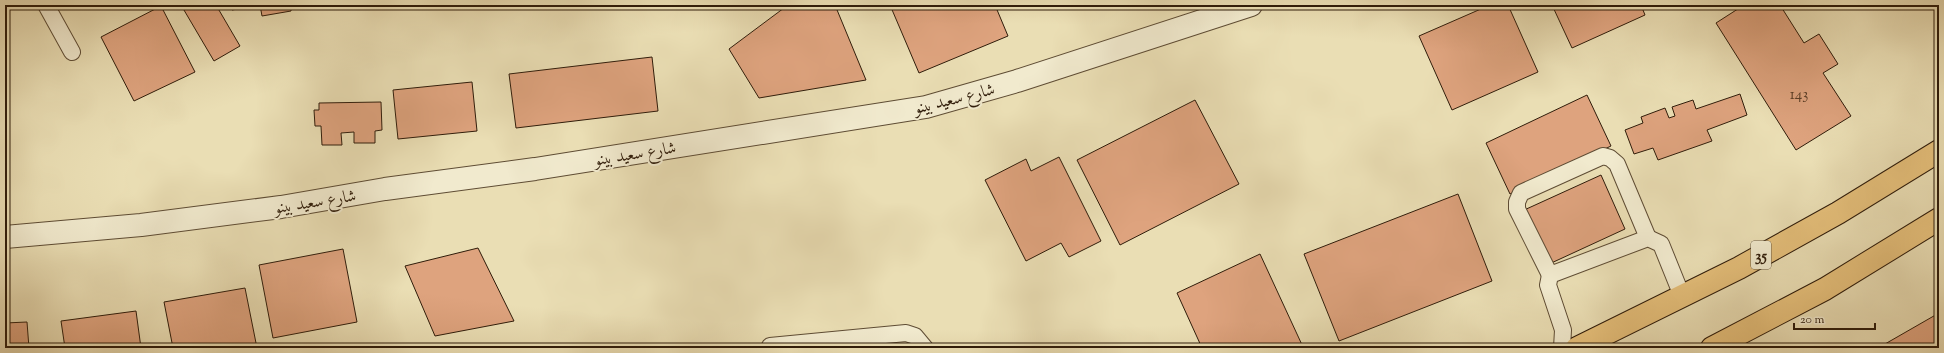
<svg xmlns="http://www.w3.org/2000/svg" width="1944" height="353" font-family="'Sorts Mill Goudy',Amiri,serif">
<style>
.building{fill:#dea37e;stroke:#2f1c0a}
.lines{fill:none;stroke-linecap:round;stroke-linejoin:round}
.lane-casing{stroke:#5e4c34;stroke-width:18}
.street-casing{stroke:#5e4c34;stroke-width:24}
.highway-casing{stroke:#2f1c0a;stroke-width:24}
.lane{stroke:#f1eace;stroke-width:16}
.street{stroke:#f1eace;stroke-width:22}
.highway{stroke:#e5bf7a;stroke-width:22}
.labels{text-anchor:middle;stroke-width:4;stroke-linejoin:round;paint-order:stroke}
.number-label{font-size:15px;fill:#5b3e27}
.shield{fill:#f1eace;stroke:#695a45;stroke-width:1}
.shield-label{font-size:16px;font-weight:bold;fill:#2f1c0a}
.street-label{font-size:17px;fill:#2f1c0a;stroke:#f1eace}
</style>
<rect width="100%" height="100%" fill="#eadeb4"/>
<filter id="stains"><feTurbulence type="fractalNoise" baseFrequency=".005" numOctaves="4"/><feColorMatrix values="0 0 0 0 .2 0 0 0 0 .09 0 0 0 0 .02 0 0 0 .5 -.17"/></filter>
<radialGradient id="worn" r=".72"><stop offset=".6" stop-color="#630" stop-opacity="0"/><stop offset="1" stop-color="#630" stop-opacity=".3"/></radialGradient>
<g class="building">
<polygon points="181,5 216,5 240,46 214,61"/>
<polygon points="231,5 291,5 291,11 262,16 260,5 232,10"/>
<polygon points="788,5 835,5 866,80 759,98 729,49"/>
<polygon points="890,5 995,5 1008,36 919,73"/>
<polygon points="1490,5 1508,5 1538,72 1452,110 1419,36"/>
<polygon points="1552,5 1641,5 1645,15 1572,48"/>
<polygon points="1744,5 1780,5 1804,43 1819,34 1838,64 1823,73 1851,116 1796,150 1716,23"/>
<polygon points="161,6 195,72 134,101 101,37"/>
<polygon points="652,57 658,111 516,128 509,74"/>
<polygon points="472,82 477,131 398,139 393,90"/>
<polygon points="1740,94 1747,115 1707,130 1712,141 1658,160 1653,148 1634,154 1625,130 1643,123 1641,117 1665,108 1669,118 1675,116 1672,107 1693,100 1696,109"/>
<polygon points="1587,95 1611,146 1510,194 1486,143"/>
<polygon points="1195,100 1239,184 1120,245 1077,160"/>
<polygon points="381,102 382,130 375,131 375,143 354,143 354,132 341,133 342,145 322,145 321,126 315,126 314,110 319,110 319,103"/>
<polygon points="1059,157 1101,241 1069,257 1061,243 1026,261 985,180 1026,159 1031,171"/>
<polygon points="1601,175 1625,229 1547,265 1522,211"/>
<polygon points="1458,194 1492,281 1339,341 1304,254"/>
<polygon points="478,248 514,321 435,336 405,266"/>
<polygon points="343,249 357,322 273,338 259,265"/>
<polygon points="1260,254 1303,347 1202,348 1177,293"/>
<polygon points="245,288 257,348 173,348 164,302"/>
<polygon points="136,311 141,348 65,348 61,321"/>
<polygon points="1939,313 1939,348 1878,348"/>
<polygon points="27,322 29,348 5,348 5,323"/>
</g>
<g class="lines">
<g class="lane-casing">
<g id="lane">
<polyline points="46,5 72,52"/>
<polyline points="1550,275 1517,209 1517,202 1521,193 1603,156 1610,158 1617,164 1648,238"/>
<polyline points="770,346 906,333 915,336 925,348"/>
<polyline points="1562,348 1563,330 1548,285 1550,275 1648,238 1661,244 1682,296"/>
</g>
</g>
<g class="street-casing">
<polyline id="street" points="5,237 141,225 281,207 385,189 535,169 926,107 1017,81 1251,5"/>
</g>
<g class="highway-casing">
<g id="highway">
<polyline points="1577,348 1739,268 1838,213 1939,151"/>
<polyline points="1712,348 1825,289 1939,219"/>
</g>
</g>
<use href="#lane" class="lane"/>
<use href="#street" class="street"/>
<use href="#highway" class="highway"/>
</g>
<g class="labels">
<g class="number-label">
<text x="1799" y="99">143</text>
</g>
<rect class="shield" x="1751" y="241" width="20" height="28" rx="3"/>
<g class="shield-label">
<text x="1761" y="261">35</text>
</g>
<g class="street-label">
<text transform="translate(954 98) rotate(-14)" y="6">شارع سعيد بينو</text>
<text transform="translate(635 153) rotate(-9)" y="6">شارع سعيد بينو</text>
<text transform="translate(315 201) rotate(-9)" y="6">شارع سعيد بينو</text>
</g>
</g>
<rect width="1944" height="353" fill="none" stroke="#eadeb4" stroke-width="20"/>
<rect x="6" y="6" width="1932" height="341" fill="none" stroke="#2f1c0a" stroke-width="2"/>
<rect x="10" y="10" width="1924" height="333" fill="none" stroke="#2f1c0a"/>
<path d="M1794 323v6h81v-6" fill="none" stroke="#2f1c0a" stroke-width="2"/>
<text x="1800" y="323" font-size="12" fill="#2f1c0a" stroke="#f1eace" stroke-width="3" paint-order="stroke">20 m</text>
<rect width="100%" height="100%" filter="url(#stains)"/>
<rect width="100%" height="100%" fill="url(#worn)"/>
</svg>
